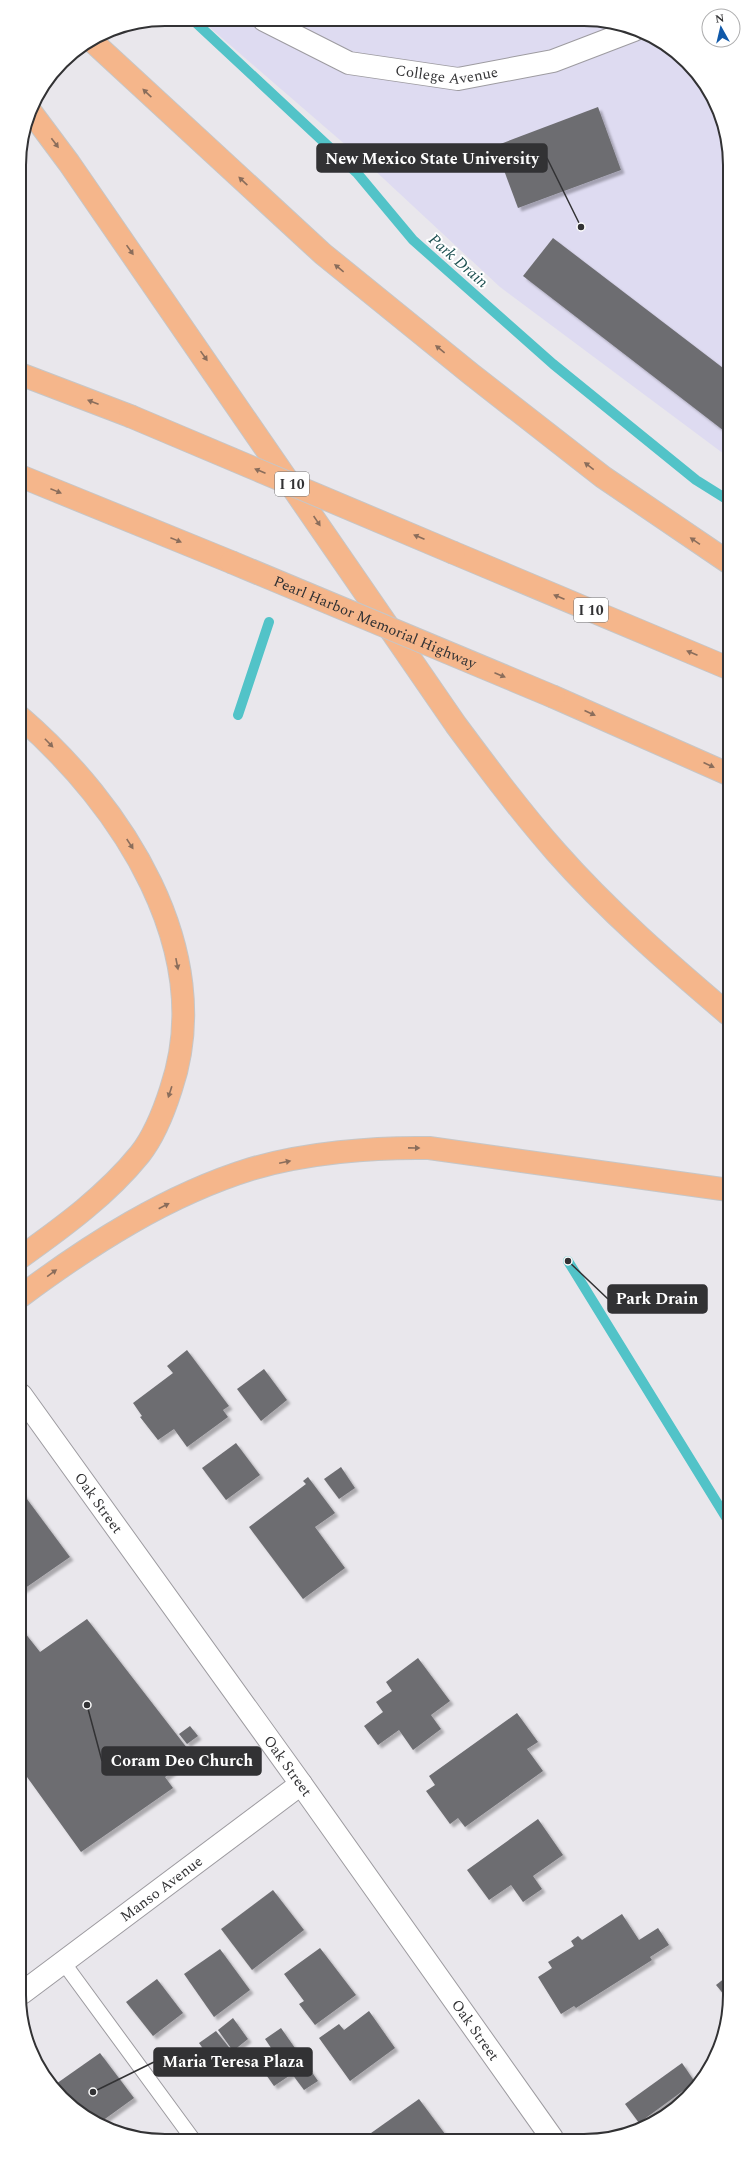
<svg xmlns="http://www.w3.org/2000/svg" width="749" height="2160" font-family="Spectral,serif">
<style>
.education{fill:#dedbf1}
.lines{fill:none;stroke-linecap:round;stroke-linejoin:round}
.stream{stroke:#52c3c8;stroke-width:10}
.building{fill:#6d6d71;filter:url(#shadow)}
.lane-casing{stroke:#9d9ba0;stroke-width:16}
.street-casing{stroke:#9d9ba0;stroke-width:24}
.highway-casing{stroke:#c6c6c6;stroke-width:24}
.lane{stroke:#fff;stroke-width:14}
.street{stroke:#fff;stroke-width:22}
.highway{stroke:#f5b68b;stroke-width:22}
.highway-bridge-casing{stroke:#c6c6c6;stroke-width:24;stroke-linecap:butt}
.highway-bridge{stroke:#f5b68b;stroke-width:22}
.oneway{fill:#8a6d5b}
.labels{text-anchor:middle;stroke-width:4;stroke-linejoin:round;paint-order:stroke}
.shield{fill:#fff;stroke:#707071;stroke-width:1}
.shield-label{font-size:14px;font-weight:bold;fill:#323234}
.street-label{font-size:15px;fill:#323234;stroke:#fff}
.water-label{font-size:16px;font-style:italic;fill:#1c4e50;stroke:#fff}
.rim{fill:none;stroke:#323234;stroke-width:2}
.leader{fill:none;stroke:#323234;stroke-width:1.5}
.callout-dot{fill:#323234;stroke:#fff;stroke-width:1.5}
.callout{fill:#323234;stroke:#323234;stroke-width:1.5}
.callout-label{font-size:16px;text-anchor:middle;font-weight:bold;fill:#fff}
</style>
<defs>
<filter id="shadow"><feDropShadow dx="3.5" dy="3.5" stdDeviation="1" flood-color="#0004"/></filter>
</defs>
<rect width="100%" height="100%" fill="#e9e7ec"/>
<polygon class="education" points="200,19 612,22 657,39 687,62 710,92 727,137 728,457 500,287 370,166"/>
<g class="lines">
<g class="stream">
<polyline points="192,19 357,173 413,240 553,364 696,480 728,500"/>
<polyline points="238,715 269,622"/>
<polyline points="568,1261 729,1522"/>
</g>
</g>
<g class="building">
<polygon points="598,107 621,170 518,208 495,146"/>
<polygon points="553,238 727,371 728,434 523,276"/>
<polygon points="187,1350 229,1406 223,1410 228,1417 187,1447 174,1429 158,1440 140,1417 142,1416 133,1403 173,1373 167,1366"/>
<polygon points="264,1369 287,1400 261,1421 237,1389"/>
<polygon points="236,1443 260,1475 226,1500 202,1468"/>
<polygon points="341,1467 355,1488 339,1499 324,1479"/>
<polygon points="308,1477 335,1513 315,1527 345,1568 303,1599 249,1527 306,1484 303,1481"/>
<polygon points="21,1491 70,1557 21,1591"/>
<polygon points="87,1619 194,1757 165,1777 173,1788 81,1852 22,1770 21,1628 40,1652"/>
<polygon points="418,1658 450,1701 431,1715 441,1729 413,1750 399,1730 378,1745 364,1726 383,1712 376,1702 392,1691 386,1682"/>
<polygon points="517,1713 538,1742 527,1749 543,1771 465,1827 458,1818 450,1824 426,1791 435,1785 429,1776"/>
<polygon points="190,1726 198,1736 187,1744 179,1734"/>
<polygon points="538,1819 563,1855 533,1876 542,1889 523,1902 511,1885 489,1900 467,1870"/>
<polygon points="273,1890 304,1930 252,1970 221,1929"/>
<polygon points="622,1914 639,1940 658,1928 669,1945 650,1957 652,1960 576,2008 574,2006 561,2014 538,1977 552,1968 548,1962 574,1946 571,1941 578,1936 582,1940"/>
<polygon points="320,1948 356,1995 315,2025 299,2004 304,2001 284,1974"/>
<polygon points="220,1949 250,1990 214,2017 184,1974"/>
<polygon points="730,1974 730,2002 716,1985"/>
<polygon points="157,1979 183,2013 153,2036 126,2002"/>
<polygon points="369,2011 395,2048 350,2081 319,2038 339,2024 344,2030"/>
<polygon points="233,2018 248,2039 233,2051 218,2030"/>
<polygon points="281,2028 318,2081 304,2090 292,2074 274,2086 262,2069 278,2058 265,2039"/>
<polygon points="216,2031 232,2051 214,2064 199,2043"/>
<polygon points="100,2053 134,2098 98,2124 62,2098 53,2086"/>
<polygon points="682,2063 695,2082 639,2123 625,2104"/>
<polygon points="419,2099 448,2138 364,2138"/>
</g>
<g class="lines">
<g class="lane-casing">
<polyline id="lane" points="63,1962 192,2138"/>
</g>
<g class="street-casing">
<g id="street">
<path id="s1" d="M264 20 349 63 458 79 553 61 634 30"/>
<path id="s2" d="M21 1395 301 1784 552 2138"/>
<path id="s3" d="M22 1993 301 1784"/>
</g>
</g>
<g class="highway-casing">
<g id="highway">
<polyline points="92,41 323,254 471,374 603,477 728,562"/>
<path d="M31 112 69 163 456 725C488 768 520 811 556 852 608 911 668 963 728 1014"/>
<polyline points="20,374 130,416"/>
<polyline points="20,476 231,562"/>
<polyline points="454,553 728,668"/>
<polyline points="554,697 728,774"/>
<path d="M20 717C121 804 218 950 171 1089 164 1111 155 1135 140 1154 107 1195 63 1227 21 1257"/>
<path d="M21 1296C91 1244 167 1195 251 1169 305 1153 373 1147 429 1148L729 1190"/>
</g>
</g>
<use href="#lane" class="lane"/>
<use href="#street" class="street"/>
<use href="#highway" class="highway"/>
<g class="highway-bridge-casing">
<g id="highway-bridge">
<polyline points="130,416 454,553"/>
<path id="s4" d="M231 562 554 697"/>
</g>
</g>
<use href="#highway-bridge" class="highway-bridge"/>
</g>
<defs><path id="oneway-solid" d="M-6-.8H1V-3.2L6.5 0L1 3.2V.8H-6Z"/></defs>
<g class="oneway">
<use href="#oneway-solid" transform="translate(147 93) rotate(-137)"/>
<use href="#oneway-solid" transform="translate(55 143) rotate(53)"/>
<use href="#oneway-solid" transform="translate(243 181) rotate(-137)"/>
<use href="#oneway-solid" transform="translate(130 250) rotate(55)"/>
<use href="#oneway-solid" transform="translate(339 268) rotate(-141)"/>
<use href="#oneway-solid" transform="translate(440 349) rotate(-141)"/>
<use href="#oneway-solid" transform="translate(204 356) rotate(55)"/>
<use href="#oneway-solid" transform="translate(93 402) rotate(-159)"/>
<use href="#oneway-solid" transform="translate(589 466) rotate(-142)"/>
<use href="#oneway-solid" transform="translate(260 471) rotate(-157)"/>
<use href="#oneway-solid" transform="translate(56 491) rotate(22)"/>
<use href="#oneway-solid" transform="translate(317 521) rotate(56)"/>
<use href="#oneway-solid" transform="translate(419 537) rotate(-157)"/>
<use href="#oneway-solid" transform="translate(176 540) rotate(22)"/>
<use href="#oneway-solid" transform="translate(695 541) rotate(-146)"/>
<use href="#oneway-solid" transform="translate(559 597) rotate(-157)"/>
<use href="#oneway-solid" transform="translate(692 653) rotate(-157)"/>
<use href="#oneway-solid" transform="translate(500 675) rotate(23)"/>
<use href="#oneway-solid" transform="translate(590 713) rotate(24)"/>
<use href="#oneway-solid" transform="translate(49 743) rotate(46)"/>
<use href="#oneway-solid" transform="translate(709 765) rotate(24)"/>
<use href="#oneway-solid" transform="translate(130 844) rotate(57)"/>
<use href="#oneway-solid" transform="translate(177 964) rotate(79)"/>
<use href="#oneway-solid" transform="translate(170 1092) rotate(108)"/>
<use href="#oneway-solid" transform="translate(414 1148) rotate(1)"/>
<use href="#oneway-solid" transform="translate(285 1162) rotate(-12)"/>
<use href="#oneway-solid" transform="translate(164 1206) rotate(-27)"/>
<use href="#oneway-solid" transform="translate(52 1273) rotate(-36)"/>
</g>
<g class="labels">
<g class="shield">
<rect x="275" y="472" width="34" height="24" rx="3"/>
<rect x="574" y="598" width="34" height="24" rx="3"/>
</g>
<g class="shield-label">
<text x="292" y="489">I 10</text>
<text x="591" y="615">I 10</text>
</g>
<g class="street-label">
<text dy="5" stroke="none"><textPath href="#s1" startOffset="194">College Avenue</textPath></text>
<text dy="5" stroke="none"><textPath href="#s4" startOffset="156">Pearl Harbor Memorial Highway</textPath></text>
<text dy="5" stroke="none"><textPath href="#s2" startOffset="133">Oak Street</textPath></text>
<text dy="5" stroke="none"><textPath href="#s2" startOffset="457">Oak Street</textPath></text>
<text dy="5" stroke="none"><textPath href="#s3" startOffset="174">Manso Avenue</textPath></text>
<text dy="5" stroke="none"><textPath href="#s2" startOffset="781">Oak Street</textPath></text>
</g>
<g class="water-label">
<text transform="translate(459 260) rotate(41)" y="6">Park Drain</text>
</g>
</g>
<path d="M0 0H749V2160H0ZM165 26H584A139 139 0 0 1 723 165V1995A139 139 0 0 1 584 2134H165A139 139 0 0 1 26 1995V165A139 139 0 0 1 165 26Z" fill="#fff" fill-rule="evenodd"/>
<path class="rim" d="M165 26H584A139 139 0 0 1 723 165V1995A139 139 0 0 1 584 2134H165A139 139 0 0 1 26 1995V165A139 139 0 0 1 165 26Z"/>
<path class="leader" d="M581 227L547 158M568 1261L608 1299M87 1705L102 1761M93 2092L154 2062"/>
<g class="callout-dot">
<circle cx="581" cy="227" r="4"/>
<circle cx="568" cy="1261" r="4"/>
<circle cx="87" cy="1705" r="4"/>
<circle cx="93" cy="2092" r="4"/>
</g>
<g class="callout">
<rect x="317" y="144" width="230" height="28" rx="4"/>
<rect x="608" y="1285" width="99" height="28" rx="4"/>
<rect x="102" y="1747" width="159" height="28" rx="4"/>
<rect x="154" y="2048" width="158" height="28" rx="4"/>
</g>
<g class="callout-label">
<text x="432" y="164">New Mexico State University</text>
<text x="657" y="1304">Park Drain</text>
<text x="182" y="1766">Coram Deo Church</text>
<text x="233" y="2067">Maria Teresa Plaza</text>
</g>
<g transform="translate(721 28) rotate(352)"><circle r="19" fill="#ffffff" stroke="#adadae"/>
<path d="M0-3L7 15L0 10L-7 15Z" fill="#1059a9"/>
<text y="-6" font-size="11" font-weight="bold" text-anchor="middle" fill="#323234">N</text>
</g>
</svg>
